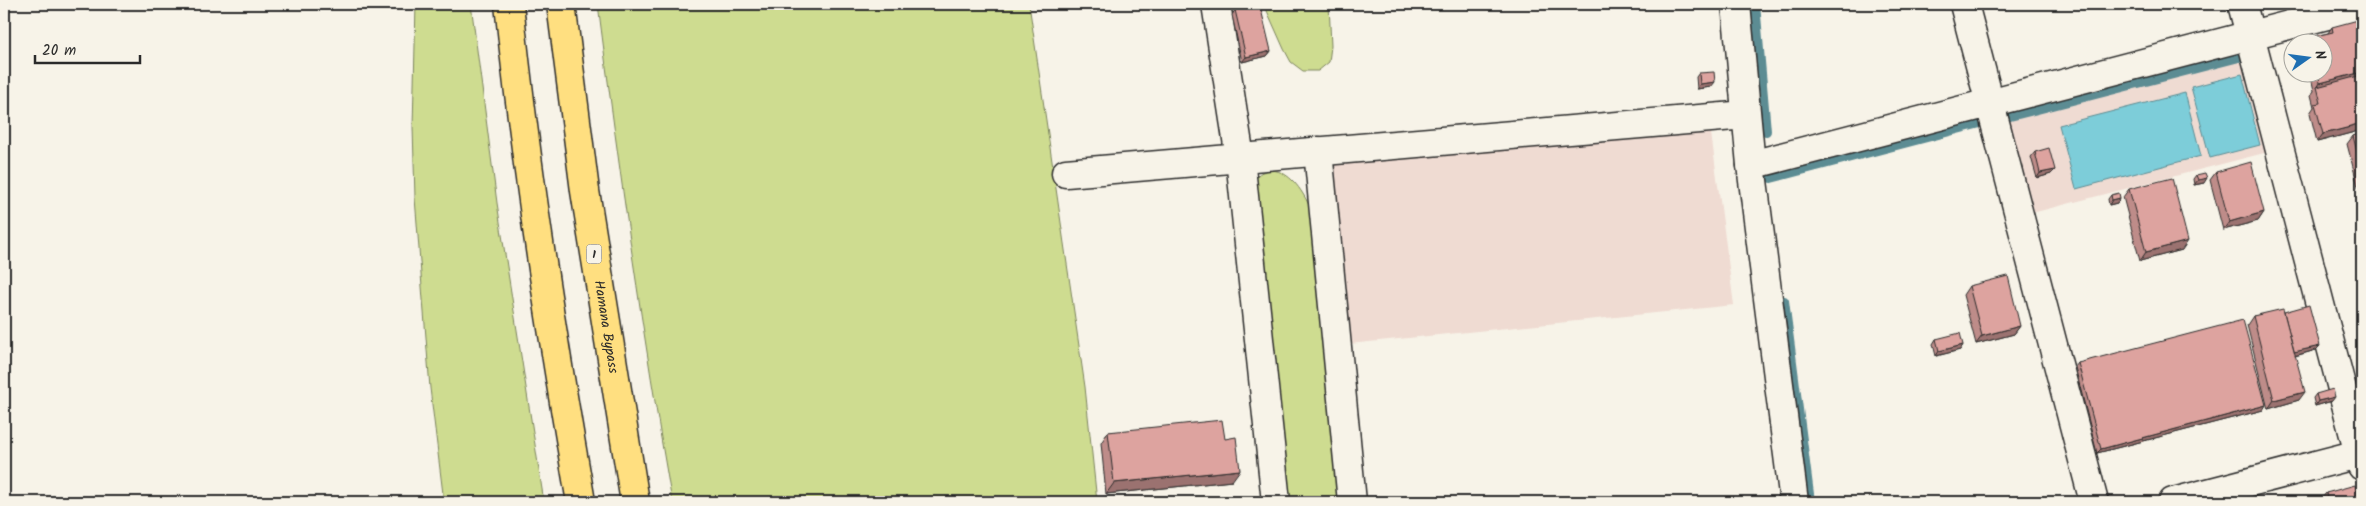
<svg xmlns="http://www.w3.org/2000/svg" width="2366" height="506" font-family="Kalam,sans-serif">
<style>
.built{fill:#efdbd2}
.green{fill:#cedc90;stroke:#7c845e}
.water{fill:#7dcdd9;stroke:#5c8c93}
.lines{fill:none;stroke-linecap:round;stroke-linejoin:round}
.stream{stroke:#5c8c93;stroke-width:10}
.minor-casing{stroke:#2b2b2b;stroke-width:31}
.motorway-casing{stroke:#2b2b2b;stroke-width:31}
.minor{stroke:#f7f3e8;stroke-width:28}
.motorway{stroke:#ffdf80;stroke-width:28}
.wall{fill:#be8c89;stroke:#2b2b2b}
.shaded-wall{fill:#9b726f;stroke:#2b2b2b}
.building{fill:#dda39f;stroke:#2b2b2b}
.labels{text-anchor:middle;stroke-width:4;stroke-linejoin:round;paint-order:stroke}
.shield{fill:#f7f3e8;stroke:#686764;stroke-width:1}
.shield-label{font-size:12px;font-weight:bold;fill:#2b2b2b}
.street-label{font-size:14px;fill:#2b2b2b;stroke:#f7f3e8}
</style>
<rect width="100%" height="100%" fill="#f7f3e8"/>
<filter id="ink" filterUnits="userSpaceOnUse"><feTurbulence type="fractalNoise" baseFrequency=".02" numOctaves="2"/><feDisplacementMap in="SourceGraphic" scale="10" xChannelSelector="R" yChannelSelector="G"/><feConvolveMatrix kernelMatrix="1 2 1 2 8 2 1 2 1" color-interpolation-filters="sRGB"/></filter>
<g filter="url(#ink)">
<g class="built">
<polygon points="2248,57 2272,151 2032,213 2008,119"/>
<polygon points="1711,133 1734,305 1349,344 1332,165"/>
</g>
<g class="green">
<polygon points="416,4 471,4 497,203 544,502 444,502 430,388 415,198 413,127"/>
<path d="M598 4H1029L1085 387 1097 502H672C643 337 619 171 598 4Z"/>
<polygon points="1264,4 1329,4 1331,46 1329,62 1318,71 1303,71 1291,62 1284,49"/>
<path d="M1272 170C1290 172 1301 189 1309 205L1338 502H1286L1253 184C1256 174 1261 171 1272 170Z"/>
</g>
<g class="water">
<polygon points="2242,74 2260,145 2210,158 2191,87"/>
<polygon points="2185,93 2201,156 2076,189 2059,125"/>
</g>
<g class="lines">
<g class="stream">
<polyline points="1755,4 1766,131"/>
<polyline points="2002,118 2247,55"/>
<polyline points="1771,178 1984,122"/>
<polyline points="1784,301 1810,502"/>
</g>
<g class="minor-casing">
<g id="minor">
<polyline points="1216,4 1240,158 1276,502"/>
<polyline points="1736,4 1751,165 1794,502"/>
<polyline points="1964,4 2094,502"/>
<polyline points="2242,4 2362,466"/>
<polyline points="1318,151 1352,502"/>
<polyline points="1751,165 2362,6"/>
<polyline points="1066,173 1746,115"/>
<polyline points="2173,502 2362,453"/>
</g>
</g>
<g class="motorway-casing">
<g id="motorway">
<path d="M509 4C526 171 552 337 581 502"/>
<path id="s1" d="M561 4 585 191 635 502"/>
</g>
</g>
<use href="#minor" class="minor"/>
<use href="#motorway" class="motorway"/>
</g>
<g class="wall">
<polygon points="1235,10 1271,51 1267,56 1242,62 1232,15"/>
<polygon points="2332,27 2362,130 2317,142 2310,113 2314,107 2311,95 2314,91 2310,72 2324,72 2324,42 2307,42 2311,37 2328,33"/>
<polygon points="1699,73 1711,87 1697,89 1696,77"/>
<polygon points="2362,133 2362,197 2361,198 2347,144 2353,136"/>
<polygon points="2035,152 2051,174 2037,178 2031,157"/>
<polygon points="2216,172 2264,212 2258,221 2223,230 2210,180"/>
<polygon points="2196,175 2204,183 2194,185 2193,179"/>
<polygon points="2129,189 2182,250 2140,261 2123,197"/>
<polygon points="2111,195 2120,198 2117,203 2109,205 2108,199"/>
<polygon points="1969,286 2020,326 2014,334 1976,344 1963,295"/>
<polygon points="2284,312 2320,346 2316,350 2295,356 2299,400 2268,409 2247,325 2253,316"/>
<polygon points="1936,339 1963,345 1960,350 1936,356 1933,344"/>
<polygon points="2078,363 2263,410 2097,453 2075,367"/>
<polygon points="2316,394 2332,401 2315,406 2313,398"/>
<polygon points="1108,432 1225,439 1232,481 1106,494 1101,443"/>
<polygon points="2326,493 2360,502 2324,502 2322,498"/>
</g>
<g class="shaded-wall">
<polygon points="1271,51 1267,56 1242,62 1246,57"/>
<polygon points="2362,72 2362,79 2317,88 2320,83"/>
<polygon points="1715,82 1711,87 1697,89 1700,84"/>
<polygon points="2362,124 2362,130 2317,142 2323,134"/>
<polygon points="2055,170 2051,174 2037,178 2040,173"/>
<polygon points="2207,178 2204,183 2194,185 2198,180"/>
<polygon points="2120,198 2117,203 2109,205 2112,200"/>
<polygon points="2264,212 2258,221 2223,230 2229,222"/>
<polygon points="2188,241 2182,250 2140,261 2146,252"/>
<polygon points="2020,326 2014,334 1976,344 1982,336"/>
<polygon points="1963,345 1960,350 1936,356 1939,351"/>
<polygon points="2320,346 2316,350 2290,357 2293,352"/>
<polygon points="2305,392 2299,400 2268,409 2274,400"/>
<polygon points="2335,397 2332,401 2315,406 2318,401"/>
<polygon points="2266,405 2263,410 2097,453 2101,449"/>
<polygon points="1240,470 1232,481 1106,494 1114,483"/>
</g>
<g class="building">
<polygon points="1260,5 1271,51 1246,57 1235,10"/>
<polygon points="2358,20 2362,37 2362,72 2320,83 2318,72 2324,72 2324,42 2312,42 2311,37 2333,32 2332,27"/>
<polygon points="1714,72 1715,82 1700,84 1699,73"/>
<polygon points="2362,75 2362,124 2323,134 2315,104 2321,103 2317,87"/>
<polygon points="2362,133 2362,172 2353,136"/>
<polygon points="2049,148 2055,170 2040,173 2035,152"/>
<polygon points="2251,162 2264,212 2229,222 2216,172"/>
<polygon points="2205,173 2207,178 2198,180 2196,175"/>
<polygon points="2172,178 2188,241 2146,252 2129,189"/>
<polygon points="2119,193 2120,198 2112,200 2111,195"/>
<polygon points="2008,276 2020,326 1982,336 1969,286"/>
<polygon points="2309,305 2320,346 2294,352 2284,312"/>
<polygon points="2283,309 2305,392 2274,400 2253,316"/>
<polygon points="2243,320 2266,405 2101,449 2078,363"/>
<polygon points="1960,333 1963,345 1939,351 1936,339"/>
<polygon points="2333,389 2335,397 2318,401 2316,394"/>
<polygon points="1222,420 1225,439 1236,437 1240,470 1114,483 1108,432"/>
<polygon points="2355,485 2360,502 2328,502 2326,493"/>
</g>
</g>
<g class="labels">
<rect class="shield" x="586.5" y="244.5" width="15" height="19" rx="4"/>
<g class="shield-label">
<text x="594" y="258">1</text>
</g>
<g class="street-label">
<text dy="5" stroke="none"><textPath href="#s1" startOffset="326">Hamana Bypass</textPath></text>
</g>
</g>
<rect width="2366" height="506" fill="none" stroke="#f7f3e8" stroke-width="20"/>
<rect x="10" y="10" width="2346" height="486" fill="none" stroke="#2b2b2b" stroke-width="2" filter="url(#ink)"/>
<g transform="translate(2308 58) rotate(76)"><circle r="24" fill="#f7f3e8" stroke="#a5a39c"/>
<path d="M0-4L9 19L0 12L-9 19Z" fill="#1f6fb2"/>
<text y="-8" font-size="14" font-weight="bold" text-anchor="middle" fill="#2b2b2b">N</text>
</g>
<path d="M35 55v8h105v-8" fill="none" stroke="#2b2b2b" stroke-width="2.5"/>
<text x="42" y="55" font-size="15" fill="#2b2b2b" stroke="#f7f3e8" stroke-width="4" paint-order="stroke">20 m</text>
</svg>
